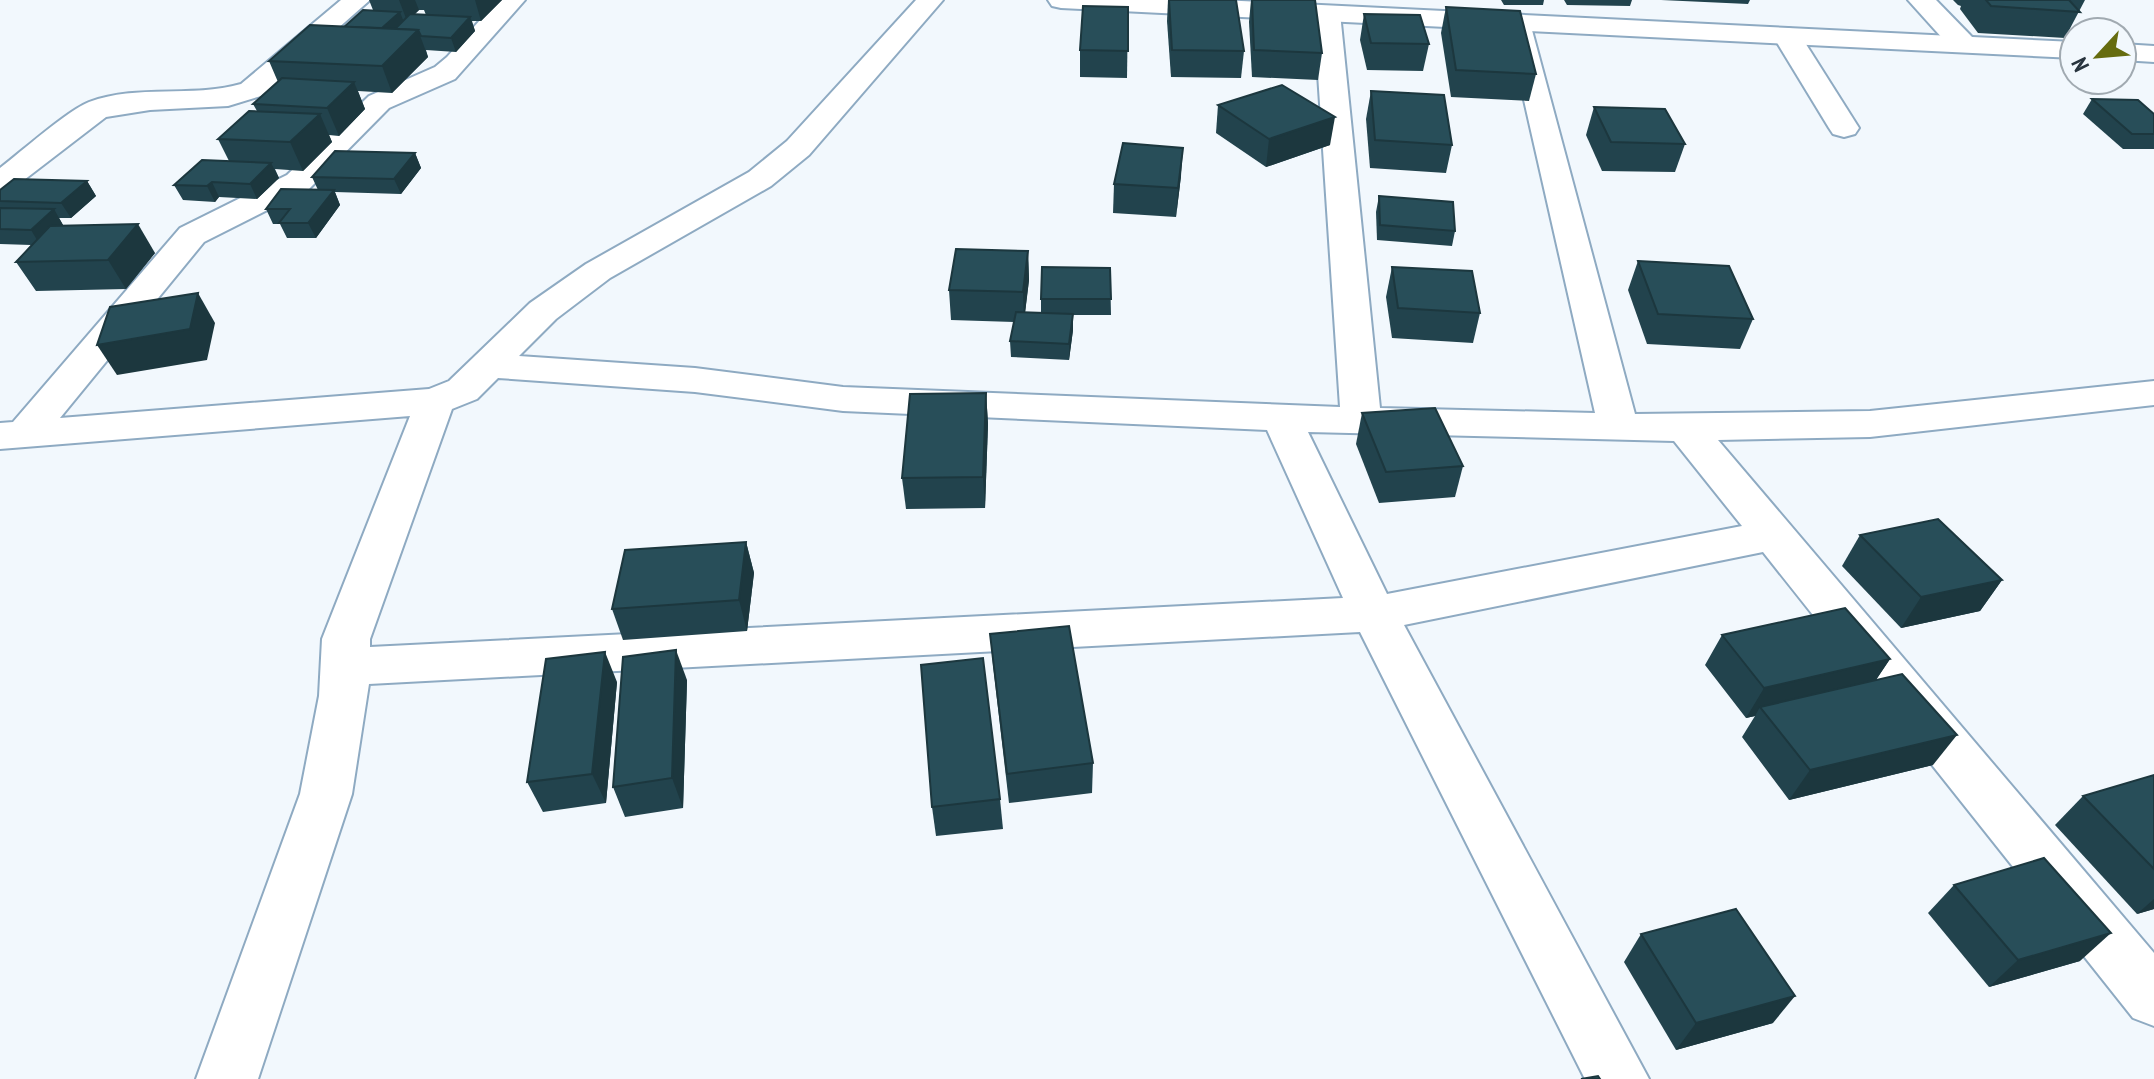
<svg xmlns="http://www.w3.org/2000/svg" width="2154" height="1079" font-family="'PT Sans Narrow',sans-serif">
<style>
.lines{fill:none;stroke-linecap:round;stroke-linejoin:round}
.minor-casing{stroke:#8eaac2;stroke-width:4}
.major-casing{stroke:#8eaac2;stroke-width:4}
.minor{fill:#fff;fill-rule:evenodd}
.major{fill:#fff;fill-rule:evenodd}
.wall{fill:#22434d;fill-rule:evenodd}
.shaded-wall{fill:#1c373e}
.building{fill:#284e59;stroke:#1c373e;stroke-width:2}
</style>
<rect width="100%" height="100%" fill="#f2f8fd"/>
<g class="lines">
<g class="minor-casing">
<g id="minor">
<path d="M341 0H370L261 96 228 106 150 110 106 117 11 190 0 193V168C21 152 68 110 89 102 137 84 192 98 241 84Z"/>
<path d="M498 0H525L455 79 389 108 309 189 204 242 60 418 429 389 449 381 530 303 586 264 749 172 787 141 916 0H943L809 155 771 186 610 278 556 319 519 356 695 368 843 387 1340 407 1314 13 1318 7H1336L1340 13 1380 408 1595 413 1507 25 1511 19H1529L1635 414 1870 411 2154 381V405L1870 437 1718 440 2154 953V1026L2133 1018 1763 552 1404 625 1649 1079H1585L1360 632 369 684 352 794 258 1079H196L300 794 319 696 322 639 410 416 0 449V423L13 422 180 228 287 175 369 96 435 67 447 57ZM498 378 695 392 843 411 1267 430 1343 598 370 647V639L452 409 477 399ZM1308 432 1674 441 1742 526 1387 594Z"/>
<polygon points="1908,0 1936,0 1973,38 1977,44 1973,50 1963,52 1953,50"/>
<polygon points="1787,28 1797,30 1859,128 1855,134 1844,137 1833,134 1829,128 1773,36 1777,30"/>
</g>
</g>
<g class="major-casing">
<g id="major">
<polygon points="1048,0 1221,0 2074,42 2074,58 1061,8 1052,6"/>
<polygon points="2122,44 2154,46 2154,62 2122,60"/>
</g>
</g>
<use href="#minor" class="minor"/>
<use href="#major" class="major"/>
</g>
<g class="wall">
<path d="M369 0H502L481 21H472L475 31 456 52 426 50 428 57 392 93 358 91 365 109 339 136 329 135 332 142 303 171 275 169 279 178 257 199 219 197 215 202 183 200 174 185 229 161 218 139 257 111 253 104 278 82 269 61 344 27 373 10ZM419 10H424L426 15H414Z"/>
<polygon points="1168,0 1244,51 1241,78 1171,77 1167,21"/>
<polygon points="1251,0 1322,53 1318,80 1252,77 1249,22"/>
<polygon points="1501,0 1544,0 1543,5 1504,5"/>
<polygon points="1564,0 1632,0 1630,6 1567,5"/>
<polygon points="1661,0 1750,0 1748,4"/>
<polygon points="1953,0 2085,0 2065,38 1978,33 1960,9 1961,6 1958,5"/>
<polygon points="1128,7 1127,78 1080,77 1080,50"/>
<polygon points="1446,7 1536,74 1529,101 1451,97 1441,33"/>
<polygon points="1364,14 1429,44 1423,71 1367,70 1360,40"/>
<polygon points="1371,91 1452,145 1446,173 1370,168 1366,119"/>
<polygon points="2092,99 2154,114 2154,149 2123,149 2083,114"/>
<polygon points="1218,105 1330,145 1266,167 1216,133"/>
<polygon points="1594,107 1685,144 1675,172 1602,171 1586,135"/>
<polygon points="415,153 421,168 401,194 335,192 340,205 316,238 287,238 280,224 273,224 266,209 318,190 312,177"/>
<polygon points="1181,176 1176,217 1113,213 1114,184"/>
<polygon points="87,181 96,196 71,218 59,218 63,225 155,253 126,289 36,291 16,262 31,245 0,244 0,190"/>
<polygon points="1379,196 1455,231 1452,246 1377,240 1376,212"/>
<polygon points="1028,251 1029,280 1025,312 1041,313 1041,299 1110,268 1111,315 1073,315 1073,330 1069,360 1011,357 1010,341 1014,322 951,320 949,290"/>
<polygon points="1638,261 1753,319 1740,349 1647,344 1628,290"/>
<polygon points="1392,267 1480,313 1473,343 1392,338 1386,297"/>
<polygon points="986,393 988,424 985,508 906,509 902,478"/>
<polygon points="1362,413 1463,466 1455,497 1379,503 1356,444"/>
<polygon points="1860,535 2002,580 1980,611 1901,628 1842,566"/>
<polygon points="746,542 754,573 747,631 623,640 612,609"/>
<polygon points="990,634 1093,763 1092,793 1009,803 993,665"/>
<polygon points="1722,635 1890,659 1876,680 1933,765 1789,800 1742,737 1755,716 1746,718 1705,665"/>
<polygon points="687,680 683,808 625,817 613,787"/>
<polygon points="617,682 606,803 543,812 527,782"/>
<polygon points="2154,775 2154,909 2137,914 2055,825 2083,796"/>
<polygon points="1000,799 1003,829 936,836 932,807"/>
<polygon points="1954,885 2080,961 1989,987 1928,913"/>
<polygon points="1641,934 1773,1023 1676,1050 1624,962"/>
</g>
<g class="shaded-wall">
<polygon points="399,0 415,0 419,10 407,21"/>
<polygon points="475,0 502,0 481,21"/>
<polygon points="400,12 405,25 373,37"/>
<polygon points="470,17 475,31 456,52 451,38"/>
<polygon points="418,30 428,57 392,93 382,66"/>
<polygon points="354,82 365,109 339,136 327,108"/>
<polygon points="320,114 332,142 303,171 290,142"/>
<polygon points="1335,117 1330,145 1266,167 1269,139"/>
<polygon points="1183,148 1181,176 1176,217 1178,188"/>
<polygon points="415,153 421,168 401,194 394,179"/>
<polygon points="271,163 279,178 257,199 250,184"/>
<polygon points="87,181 96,196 71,218 61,203"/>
<polygon points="212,182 219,197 215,202 207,186"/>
<polygon points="334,190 340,205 316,238 308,223"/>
<polygon points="54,209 63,225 40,245 31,230"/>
<polygon points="138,224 155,253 126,289 108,260"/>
<polygon points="1028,251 1029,280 1024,322 1023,292"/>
<polygon points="198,293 215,323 207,360 117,375 97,345"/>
<polygon points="1073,314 1073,330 1069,360 1069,344"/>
<polygon points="986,393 988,424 985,508 983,477"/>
<polygon points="746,542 754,573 747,631 739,600"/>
<polygon points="2002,580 1980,611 1901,628 1921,597"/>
<polygon points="676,650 687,680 683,808 672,778"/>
<polygon points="605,652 617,682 606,803 592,774"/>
<polygon points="1890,659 1869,690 1760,707 1755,716 1746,718 1764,688"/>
<polygon points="1957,735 1933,765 1789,800 1810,770"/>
<polygon points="2154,899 2154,909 2137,914"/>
<polygon points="2111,933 2080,961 1989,987 2018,960"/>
<polygon points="1795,996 1773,1023 1676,1050 1696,1023"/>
</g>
<g class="building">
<polygon points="1169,0 1236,0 1244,51 1172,50"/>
<polygon points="1252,0 1315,0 1322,53 1254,50"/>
<polygon points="1986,0 2069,0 2080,12 1991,6"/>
<polygon points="1083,6 1128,7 1128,51 1080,50"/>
<polygon points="1446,7 1520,11 1536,74 1456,70"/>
<polygon points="363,10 400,12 382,28 344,27"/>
<polygon points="410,14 470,17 451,38 421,36 418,30 395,29"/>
<polygon points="1364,14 1420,15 1429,44 1371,43"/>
<polygon points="310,25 418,30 382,66 269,61"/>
<polygon points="282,78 354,82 327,108 253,104"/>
<polygon points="1282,85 1335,117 1269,139 1218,105"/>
<polygon points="1371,91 1444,95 1452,145 1375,140"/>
<polygon points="2092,99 2138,100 2154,114 2154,134 2132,134"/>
<polygon points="1594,107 1665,109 1685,144 1611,142"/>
<polygon points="249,111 320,114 290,142 218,139"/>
<polygon points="1123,143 1183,148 1178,188 1114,184"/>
<polygon points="335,151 415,153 394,179 312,177"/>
<polygon points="202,160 271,163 250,184 212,182 207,186 174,185"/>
<polygon points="14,179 87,181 61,203 0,201 0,190"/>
<polygon points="281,189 334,190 308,223 279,223 290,209 266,209"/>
<polygon points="1379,196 1453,202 1455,231 1380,225"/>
<polygon points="0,208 54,209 31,230 0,229"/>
<polygon points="138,224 108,260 16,262 50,226"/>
<polygon points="956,249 1028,251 1023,292 949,290"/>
<polygon points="1638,261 1729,266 1753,319 1658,314"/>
<polygon points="1042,267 1110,268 1111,299 1041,299"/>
<polygon points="1392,267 1472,271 1480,313 1398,308"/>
<polygon points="198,293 190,329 97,345 110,307"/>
<polygon points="1016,312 1073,314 1069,344 1010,341"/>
<polygon points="986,393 983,477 902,478 910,394"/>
<polygon points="1435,408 1463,466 1386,472 1362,413"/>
<polygon points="1938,519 2002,580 1921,597 1860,535"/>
<polygon points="746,542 739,600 612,609 625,550"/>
<polygon points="1845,608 1890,659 1764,688 1722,635"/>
<polygon points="1069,626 1093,763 1007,774 990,634"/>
<polygon points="676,650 672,778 613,787 623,657"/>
<polygon points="605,652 592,774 527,782 546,659"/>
<polygon points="983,658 1000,799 932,807 921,665"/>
<polygon points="1902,674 1957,735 1810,770 1760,707"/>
<polygon points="2154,775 2154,869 2083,796"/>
<polygon points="2044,858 2111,933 2018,960 1954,885"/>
<polygon points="1736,909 1795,996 1696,1023 1641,934"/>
<polygon points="1598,1076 1600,1079 1581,1079"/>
</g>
<g transform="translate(2098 56) rotate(244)"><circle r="38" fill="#f2f8fd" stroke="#a1aab1" stroke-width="2"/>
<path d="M0-6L14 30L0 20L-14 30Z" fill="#666c0f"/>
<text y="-12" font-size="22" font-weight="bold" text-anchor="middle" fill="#28343e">N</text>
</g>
</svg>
